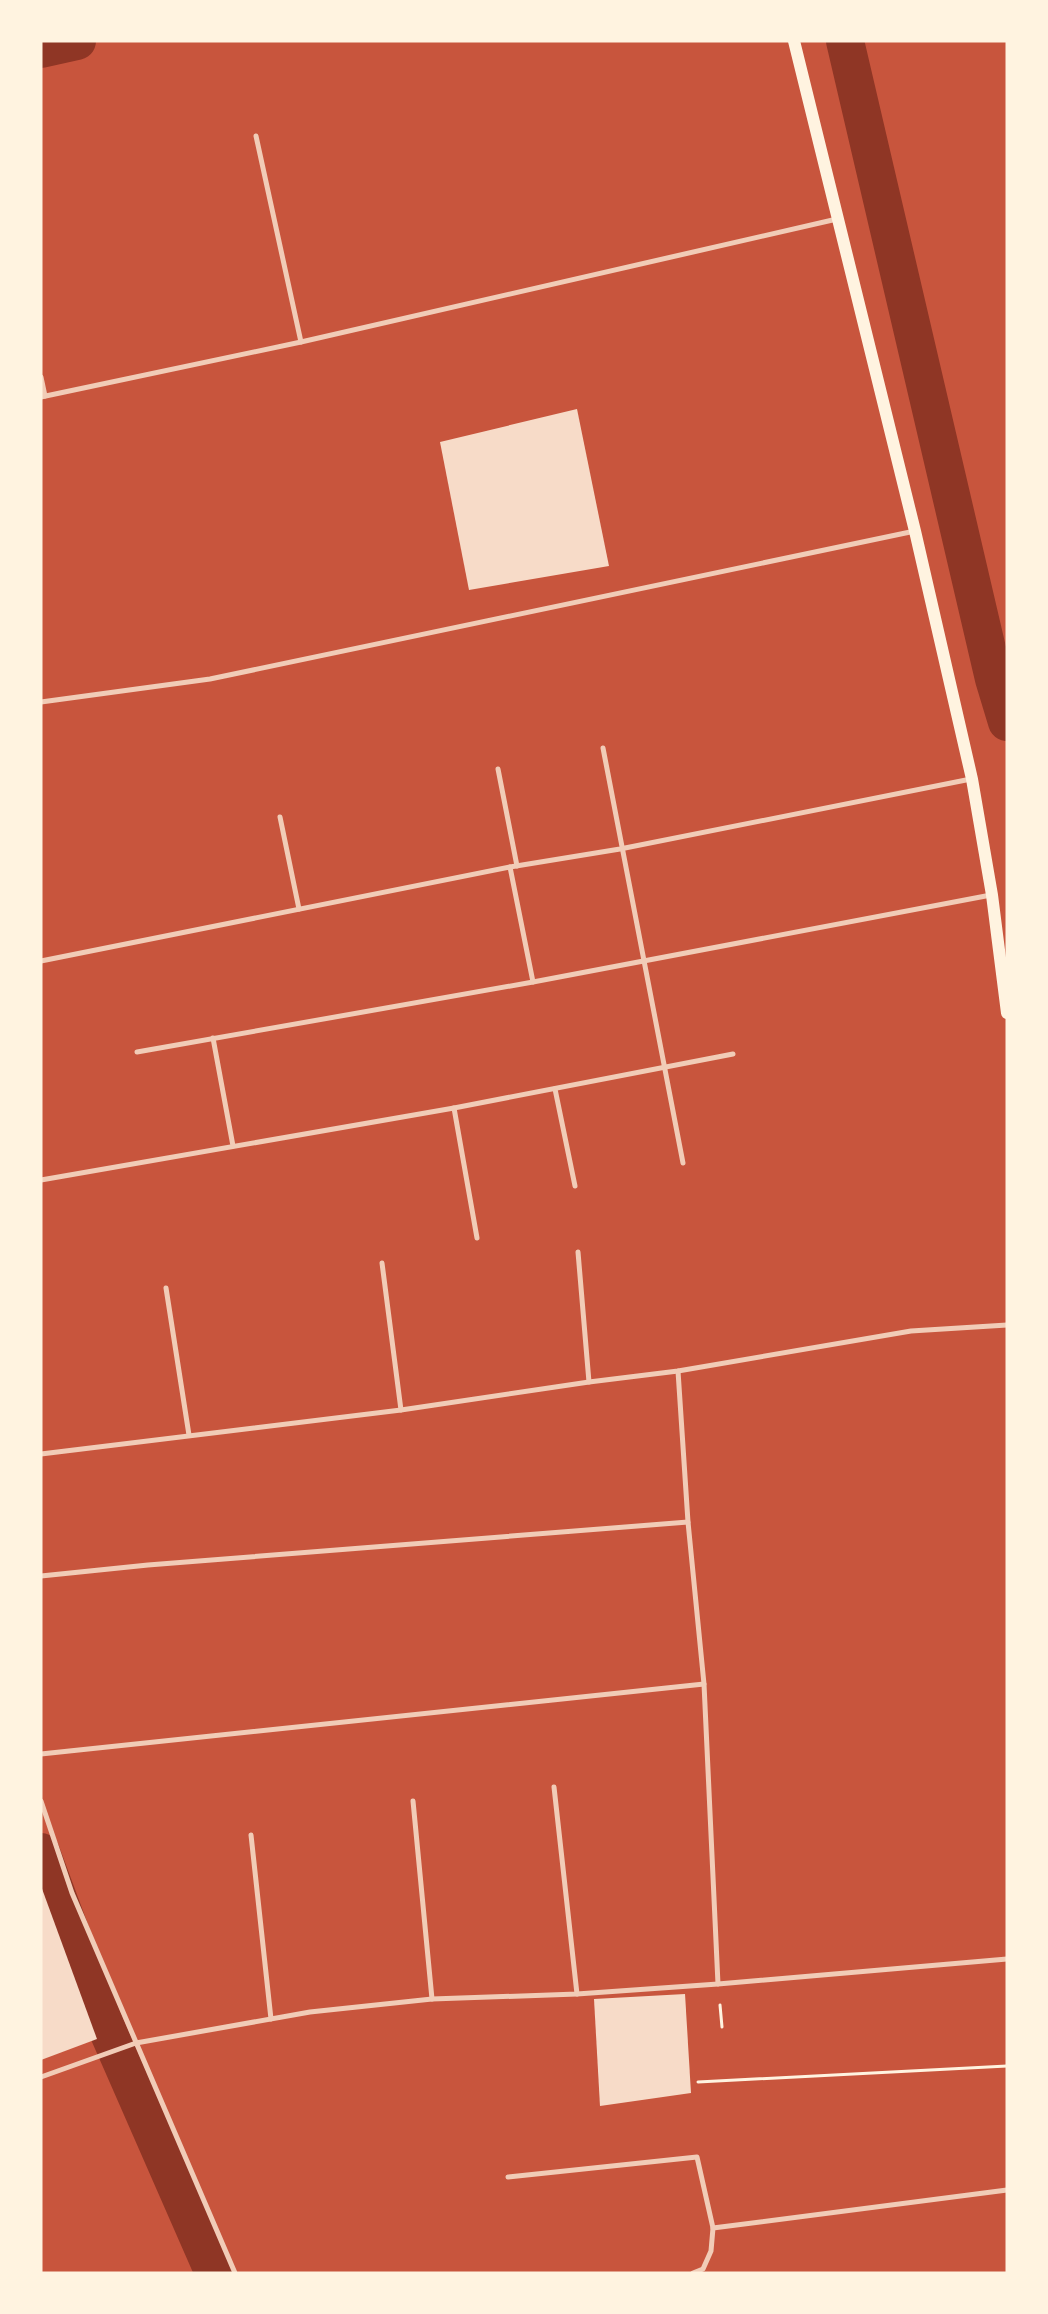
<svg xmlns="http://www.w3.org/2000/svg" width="1048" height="2314" font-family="Karla,sans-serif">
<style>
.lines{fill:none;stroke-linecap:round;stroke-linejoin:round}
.canal{stroke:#8f3625;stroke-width:38}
.building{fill:#f7dbc8}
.path{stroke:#fff3e0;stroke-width:3}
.minor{stroke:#f1ccb7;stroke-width:5}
.primary{stroke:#fff3e0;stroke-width:12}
</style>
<rect width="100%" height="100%" fill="#c8553d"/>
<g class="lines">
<g class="canal">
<polyline points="845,41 994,679 1007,722"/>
<polyline points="41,49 77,41"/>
<polyline points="41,1852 104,2022 214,2273"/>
</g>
</g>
<g class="building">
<polygon points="577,409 609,566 469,590 440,442"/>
<polygon points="41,1886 97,2039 41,2060"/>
<polygon points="685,1994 691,2093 600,2106 594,1999"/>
</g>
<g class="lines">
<g class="path">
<polyline points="720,2005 722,2027"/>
<polyline points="698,2082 1007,2066"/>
</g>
<g class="minor">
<polyline points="256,136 301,342"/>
<polyline points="41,377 45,396"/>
<polyline points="41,397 301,342 837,219"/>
<polyline points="41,702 210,679 915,531"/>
<polyline points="603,748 683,1163"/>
<polyline points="498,769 517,866"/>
<polyline points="280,817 299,909"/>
<polyline points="510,867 533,982"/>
<polyline points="41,961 510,867 620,849 971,779"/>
<polyline points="213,1038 233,1146"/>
<polyline points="137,1052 533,982 991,895"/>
<polyline points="555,1089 575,1186"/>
<polyline points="454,1108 477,1238"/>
<polyline points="41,1180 454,1108 733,1054"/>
<polyline points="578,1252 589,1382"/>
<polyline points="382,1263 401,1410"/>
<polyline points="166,1288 189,1435"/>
<polyline points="678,1371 688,1522 704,1684 718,1984"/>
<polyline points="41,1454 401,1410 589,1382 678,1371 911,1331 1007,1325"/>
<polyline points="41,1576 148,1565 688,1522"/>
<polyline points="41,1754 704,1684"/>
<polyline points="554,1787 577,1994"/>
<polyline points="41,1801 72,1893 235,2273"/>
<polyline points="413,1801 432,1999"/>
<polyline points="251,1835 271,2019"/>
<polyline points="41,2077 136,2043 310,2012 432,1999 577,1994 718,1984 1007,1959"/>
<polyline points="508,2177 697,2157 713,2228"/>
<polyline points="693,2273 703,2269 711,2251 713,2228 1007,2190"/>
</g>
<polyline class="primary" points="794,41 915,531 972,779 992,895 1007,1013"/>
</g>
<rect width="1048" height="2314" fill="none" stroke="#fff3e0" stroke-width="85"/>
</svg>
